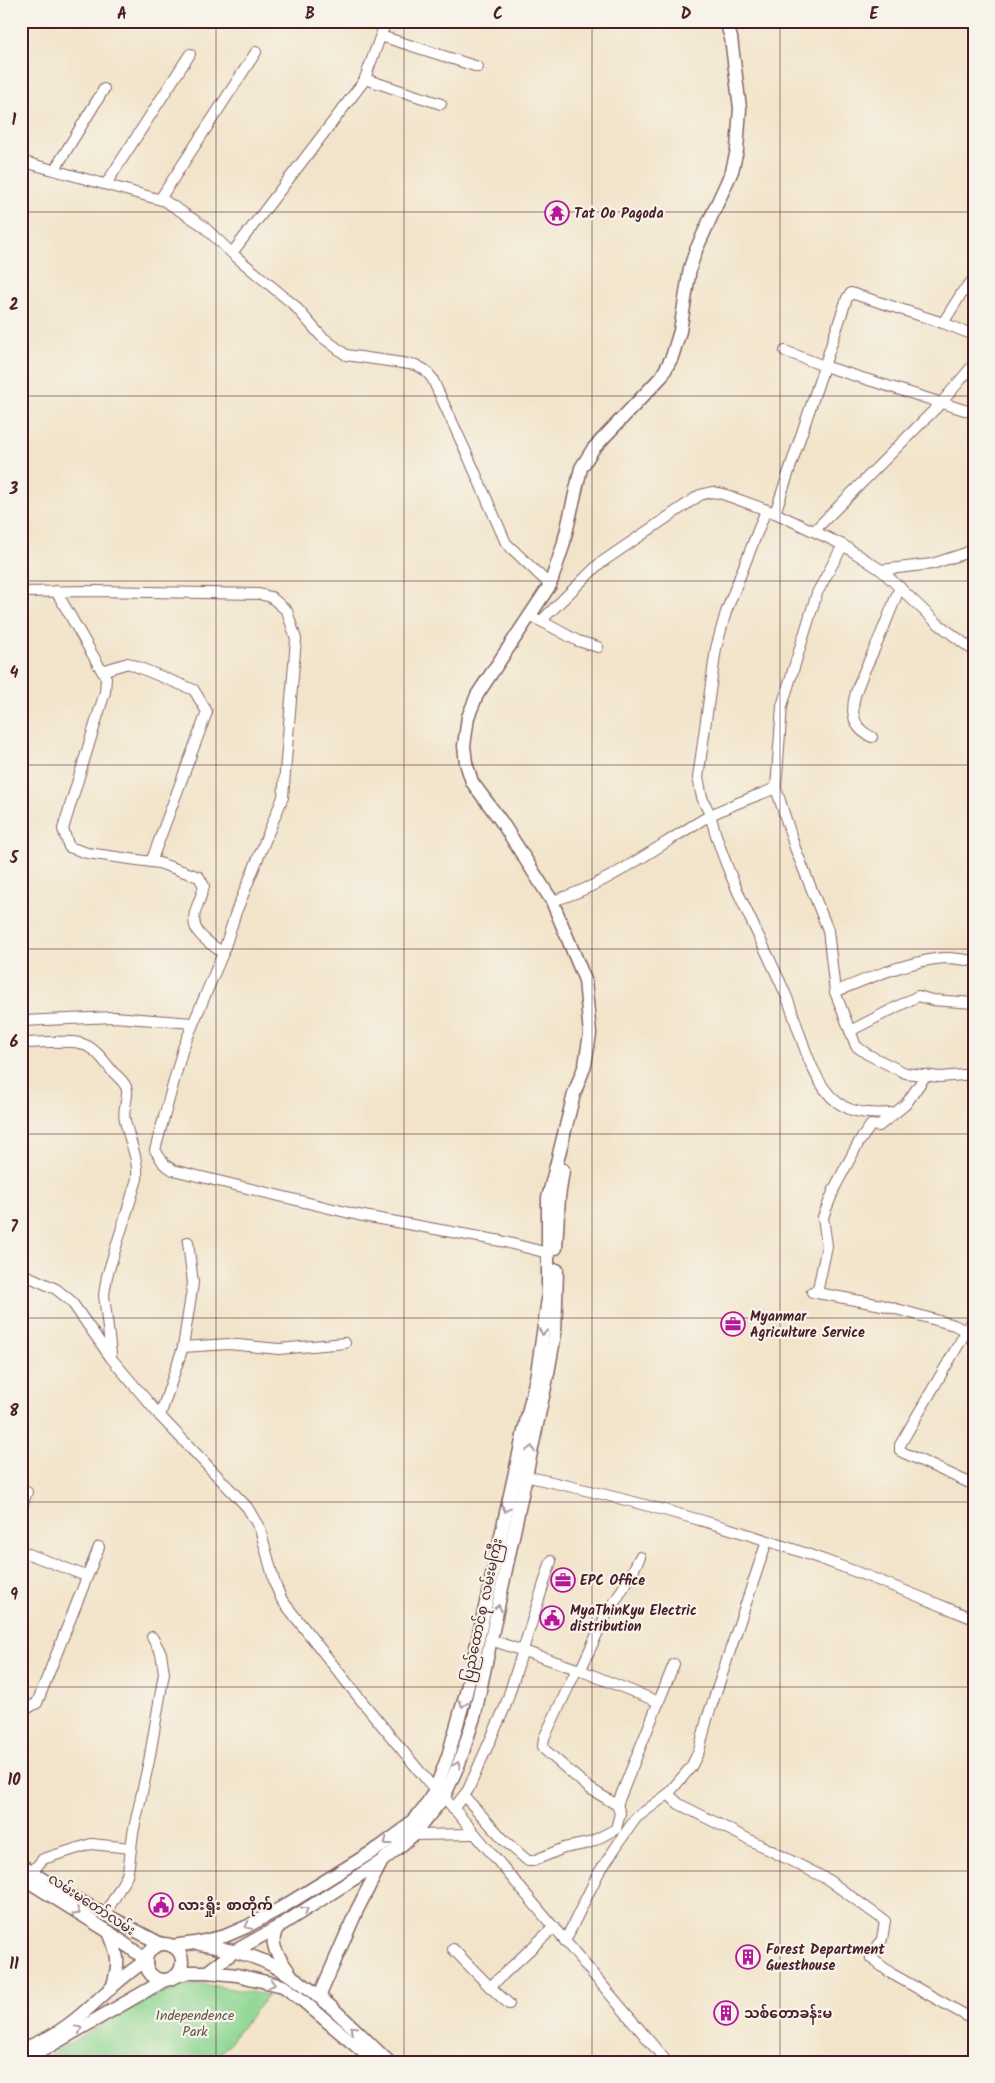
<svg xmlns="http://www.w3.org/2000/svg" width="995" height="2083" font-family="Kalam,'Noto Sans Myanmar',sans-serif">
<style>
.green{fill:#8cd591;stroke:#6b7a5e}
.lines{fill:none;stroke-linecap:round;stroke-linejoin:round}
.minor-casing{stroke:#856463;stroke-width:12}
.major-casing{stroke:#856463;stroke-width:15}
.minor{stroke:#fff;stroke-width:10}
.major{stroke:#fff;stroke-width:12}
.oneway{stroke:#ae9aa0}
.grid{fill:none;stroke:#4a1f2b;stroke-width:1;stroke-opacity:0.55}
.labels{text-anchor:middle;stroke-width:4.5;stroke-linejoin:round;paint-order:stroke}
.poi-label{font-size:14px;font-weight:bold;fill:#4a1f2b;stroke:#f7f3e8;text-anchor:start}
.street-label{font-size:14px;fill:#4a1f2b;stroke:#f7f3e8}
.park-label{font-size:14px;fill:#5e564a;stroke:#f7f3e8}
.neatline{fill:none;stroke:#4a1f2b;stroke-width:2}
.grid-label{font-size:16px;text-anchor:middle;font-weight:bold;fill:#4a1f2b}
</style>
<rect width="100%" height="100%" fill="#f7f3e8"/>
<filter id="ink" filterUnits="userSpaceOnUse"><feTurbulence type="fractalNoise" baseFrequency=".02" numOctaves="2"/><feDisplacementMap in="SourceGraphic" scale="10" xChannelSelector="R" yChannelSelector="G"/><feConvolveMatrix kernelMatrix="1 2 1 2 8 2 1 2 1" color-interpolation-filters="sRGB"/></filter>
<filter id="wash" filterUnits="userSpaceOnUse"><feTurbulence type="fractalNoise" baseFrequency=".0096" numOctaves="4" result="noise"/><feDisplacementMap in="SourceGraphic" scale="20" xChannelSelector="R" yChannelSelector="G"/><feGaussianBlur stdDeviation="1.12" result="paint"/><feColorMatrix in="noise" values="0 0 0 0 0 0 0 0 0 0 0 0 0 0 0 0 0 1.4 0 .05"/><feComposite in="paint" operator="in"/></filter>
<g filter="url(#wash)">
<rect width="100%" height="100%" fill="#f2e4ca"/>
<polygon class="green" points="196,1983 268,1995 214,2062 37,2062 151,1997"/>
</g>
<g filter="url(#ink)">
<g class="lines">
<g class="minor-casing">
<g id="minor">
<polyline points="381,36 478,67"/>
<polyline points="365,79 441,104"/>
<polyline points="21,161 165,201 202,225 235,256 294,305 321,336 346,355 416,365 425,370 432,378 467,454 506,543 550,585"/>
<polyline points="55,169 104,89"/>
<polyline points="106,184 190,54"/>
<polyline points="160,199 256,52"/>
<polyline points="232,253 364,81 386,21"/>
<polyline points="943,323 974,335"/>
<polyline points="785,351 824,366 974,413"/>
<path d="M766 510 726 612 716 648 698 778C700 784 700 791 702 797 704 804 709 810 711 818 727 879 760 935 785 993 799 1024 809 1081 837 1102 854 1115 874 1114 895 1113"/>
<polyline points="775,513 847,298 851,293 943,323 963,291 974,279"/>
<polyline points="814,531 942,402 974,364"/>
<polyline points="843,545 817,593 782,706 776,788 795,848 828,930 835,992 856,1046 867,1054 905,1073 940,1077 974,1074"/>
<polyline points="881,570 936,622 974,651"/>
<path d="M56 591 106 678 105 692 63 829 69 847 87 853 159 863 199 877 204 886C202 894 199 901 196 909 188 932 207 941 223 953"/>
<polyline points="21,592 96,591 259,594 271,597 287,611 296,639 283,797 236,912 223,953 183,1048 155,1150 164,1164 173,1170 358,1215 501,1241 548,1253"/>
<polyline points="531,617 541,621 599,564 700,495 712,492 723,494 775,513 843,545 881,570 932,564 966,553 974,548"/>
<polyline points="541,621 578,641 598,647"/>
<polyline points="102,671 128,663 194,690 207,712 151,862"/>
<path d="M872 737C835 721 862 677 873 652 883 631 891 609 900 587"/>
<path d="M552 901C609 885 658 845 709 816 730 805 754 797 776 788"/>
<path d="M835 992C866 979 913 959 947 958 955 958 965 960 974 961"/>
<polyline points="21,1021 114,1017 193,1023"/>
<polyline points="850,1031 918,996 932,1000 974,1003"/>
<path d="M21 1043C35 1043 67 1040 79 1043 94 1046 104 1061 113 1072 118 1077 126 1083 127 1090 128 1101 122 1109 125 1120 129 1141 139 1158 137 1179L107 1276 104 1295 111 1354"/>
<polyline points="21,1273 56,1289 71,1301 111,1358 160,1416 247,1507 260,1529 275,1584 282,1600 356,1694 435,1790 444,1797 667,2062"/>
<polyline points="812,1292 882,1305 954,1325 966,1331"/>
<polyline points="817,1293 827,1246 823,1217 835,1187 859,1142 871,1125 879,1126 906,1104 926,1075"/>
<polyline points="974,1318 900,1445 900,1451 974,1485"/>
<polyline points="183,1347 228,1344 279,1349 345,1343"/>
<polyline points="160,1416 183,1347 193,1283 188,1242"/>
<path d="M525 1476C633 1500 740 1528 843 1567 887 1583 930 1601 974 1619"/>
<polyline points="21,1508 27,1492"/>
<polyline points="21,1551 86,1576"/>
<polyline points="491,1640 577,1669 659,1702"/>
<polyline points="580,1671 604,1619 627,1582 640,1557"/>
<polyline points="21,1712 37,1703 99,1547"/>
<polyline points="668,1794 679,1804 827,1879 885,1921 882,1939 871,1958 892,1974 974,2020"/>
<polyline points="464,1796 505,1841 528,1861 533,1861 564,1848 589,1843 616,1829 620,1813 617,1805 589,1788 545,1750 543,1746 544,1738 577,1669"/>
<polyline points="617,1805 674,1664"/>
<polyline points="453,1809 468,1790 505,1707 551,1561"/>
<polyline points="413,1835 475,1834"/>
<polyline points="32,1872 43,1859 91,1844 131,1848"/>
<polyline points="105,1915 127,1875 129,1865 133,1833 149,1761 164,1673 161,1653 152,1637"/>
<polyline points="565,1941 598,1874 624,1835 636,1818 668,1794 691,1767 699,1751 707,1719 767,1541"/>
<polyline points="453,1949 490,1987 554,1927"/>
<polyline points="490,1987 509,2004"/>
</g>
</g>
<g class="major-casing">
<g id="major">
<polyline points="556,1248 559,1197 563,1170"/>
<polyline points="21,1865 57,1889 161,1944"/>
<polyline points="21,1877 109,1932 145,1959"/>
<path d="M278 1927C266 1945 281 1959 291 1975"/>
<path d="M109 1932C118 1954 120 1962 113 1985"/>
<circle cx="164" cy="1962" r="18"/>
<path d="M200 1944C225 1949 251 1954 274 1966 318 1989 353 2028 389 2062"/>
<polyline points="172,1946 195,1943 225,1936 246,1927 281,1908 380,1847 403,1830 423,1810 435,1790 448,1756 466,1693 537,1373 548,1299 548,1198 574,1094 585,1065 590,1034 585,980 552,901 501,821 472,782 466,763 464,746 468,717 477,695 550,585 563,546 581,468 593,449 662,376 672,357 680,331 690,268 696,250 732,171 737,150 740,108 731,38 726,21"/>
<polyline points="207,1972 237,1975 283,1986 302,2000 375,2062"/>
<polyline points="171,1978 189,1972 207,1972 235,1951 278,1927 382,1861 397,1849 413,1835 444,1797 460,1761 475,1714 548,1373 555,1334 557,1270"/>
<polyline points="319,1997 357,1910 382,1861"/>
<path d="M21 2050C32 2045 43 2041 53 2035 87 2015 111 1983 144 1962"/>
<polyline points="22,2062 165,1980"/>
</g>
</g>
<use href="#minor" class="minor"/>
<use href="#major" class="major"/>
</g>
<defs><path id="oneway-chevron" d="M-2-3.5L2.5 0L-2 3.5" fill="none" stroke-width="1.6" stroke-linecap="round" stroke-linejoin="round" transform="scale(1.25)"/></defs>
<g class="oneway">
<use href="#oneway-chevron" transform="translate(543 1332) rotate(99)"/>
<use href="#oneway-chevron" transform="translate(531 1449) rotate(-78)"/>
<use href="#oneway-chevron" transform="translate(506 1509) rotate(103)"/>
<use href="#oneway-chevron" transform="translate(498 1608) rotate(-78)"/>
<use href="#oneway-chevron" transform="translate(463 1704) rotate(106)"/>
<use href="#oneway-chevron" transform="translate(457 1765) rotate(-67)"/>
<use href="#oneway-chevron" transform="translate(387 1842) rotate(143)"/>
<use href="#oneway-chevron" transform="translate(305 1910) rotate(-32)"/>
<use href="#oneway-chevron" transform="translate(77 1912) rotate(32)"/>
<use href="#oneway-chevron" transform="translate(248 1926) rotate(154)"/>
<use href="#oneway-chevron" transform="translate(272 1984) rotate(14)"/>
<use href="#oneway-chevron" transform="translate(79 2029) rotate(-29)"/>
<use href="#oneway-chevron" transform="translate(353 2029) rotate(-137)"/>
</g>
</g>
<path class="grid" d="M216 21V2062M404 21V2062M592 21V2062M780 21V2062M21 212H974M21 396H974M21 581H974M21 765H974M21 949H974M21 1134H974M21 1318H974M21 1502H974M21 1687H974M21 1871H974"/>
<defs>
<g id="temple-ring" transform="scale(1.25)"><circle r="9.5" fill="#f7f3e8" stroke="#b5179e" stroke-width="1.5"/><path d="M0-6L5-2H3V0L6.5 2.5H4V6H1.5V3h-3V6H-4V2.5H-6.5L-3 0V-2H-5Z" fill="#b5179e"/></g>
<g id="office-ring" transform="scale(1.25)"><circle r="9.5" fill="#f7f3e8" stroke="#b5179e" stroke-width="1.5"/><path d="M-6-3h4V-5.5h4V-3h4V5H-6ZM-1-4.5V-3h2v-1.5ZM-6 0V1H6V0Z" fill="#b5179e"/></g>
<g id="civic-ring" transform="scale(1.25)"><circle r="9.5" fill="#f7f3e8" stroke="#b5179e" stroke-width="1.5"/><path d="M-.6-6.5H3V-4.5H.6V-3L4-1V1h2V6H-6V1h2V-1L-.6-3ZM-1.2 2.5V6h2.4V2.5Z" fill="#b5179e"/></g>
<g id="building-ring" transform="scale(1.25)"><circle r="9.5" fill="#f7f3e8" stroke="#b5179e" stroke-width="1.5"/><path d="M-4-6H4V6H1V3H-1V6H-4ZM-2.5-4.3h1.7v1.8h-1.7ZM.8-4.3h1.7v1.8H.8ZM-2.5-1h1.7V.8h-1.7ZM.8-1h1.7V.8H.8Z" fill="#b5179e"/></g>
</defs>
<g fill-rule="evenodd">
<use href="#temple-ring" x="557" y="213"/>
<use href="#office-ring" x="733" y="1324"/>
<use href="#office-ring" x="563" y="1580"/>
<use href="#civic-ring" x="552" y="1618"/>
<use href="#civic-ring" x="161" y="1905"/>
<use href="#building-ring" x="748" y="1957"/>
<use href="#building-ring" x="726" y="2013"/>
</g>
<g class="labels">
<g class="poi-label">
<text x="574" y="218">Tat Oo Pagoda</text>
<text x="750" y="1321">Myanmar<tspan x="750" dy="16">Agriculture Service</tspan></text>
<text x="580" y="1585">EPC Office</text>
<text x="570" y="1615">MyaThinKyu Electric<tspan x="570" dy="16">distribution</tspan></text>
<text x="178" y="1910">လားရှိုး စာတိုက်</text>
<text x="766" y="1954">Forest Department<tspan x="766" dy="16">Guesthouse</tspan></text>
<text x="744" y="2018">သစ်တောခန်းမ</text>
</g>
<g class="street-label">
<text transform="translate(482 1610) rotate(-78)" y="5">ပြည်ထောင်စု လမ်းမကြီး</text>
<text transform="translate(92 1904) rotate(33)" y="5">လမ်းမတော်လမ်း</text>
</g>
<g class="park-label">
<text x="195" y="2020">Independence<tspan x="195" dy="16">Park</tspan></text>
</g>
</g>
<rect width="995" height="2083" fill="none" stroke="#f7f3e8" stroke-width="55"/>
<rect x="28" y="28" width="940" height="2028" class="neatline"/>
<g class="grid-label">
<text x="122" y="19">A</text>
<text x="310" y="19">B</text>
<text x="498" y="19">C</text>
<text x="686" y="19">D</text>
<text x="874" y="19">E</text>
<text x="14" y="125">1</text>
<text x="14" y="310">2</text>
<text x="14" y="494">3</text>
<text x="14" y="678">4</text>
<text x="14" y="863">5</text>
<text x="14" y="1047">6</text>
<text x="14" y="1232">7</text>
<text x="14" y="1416">8</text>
<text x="14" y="1600">9</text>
<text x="14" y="1785">10</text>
<text x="14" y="1969">11</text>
</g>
</svg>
